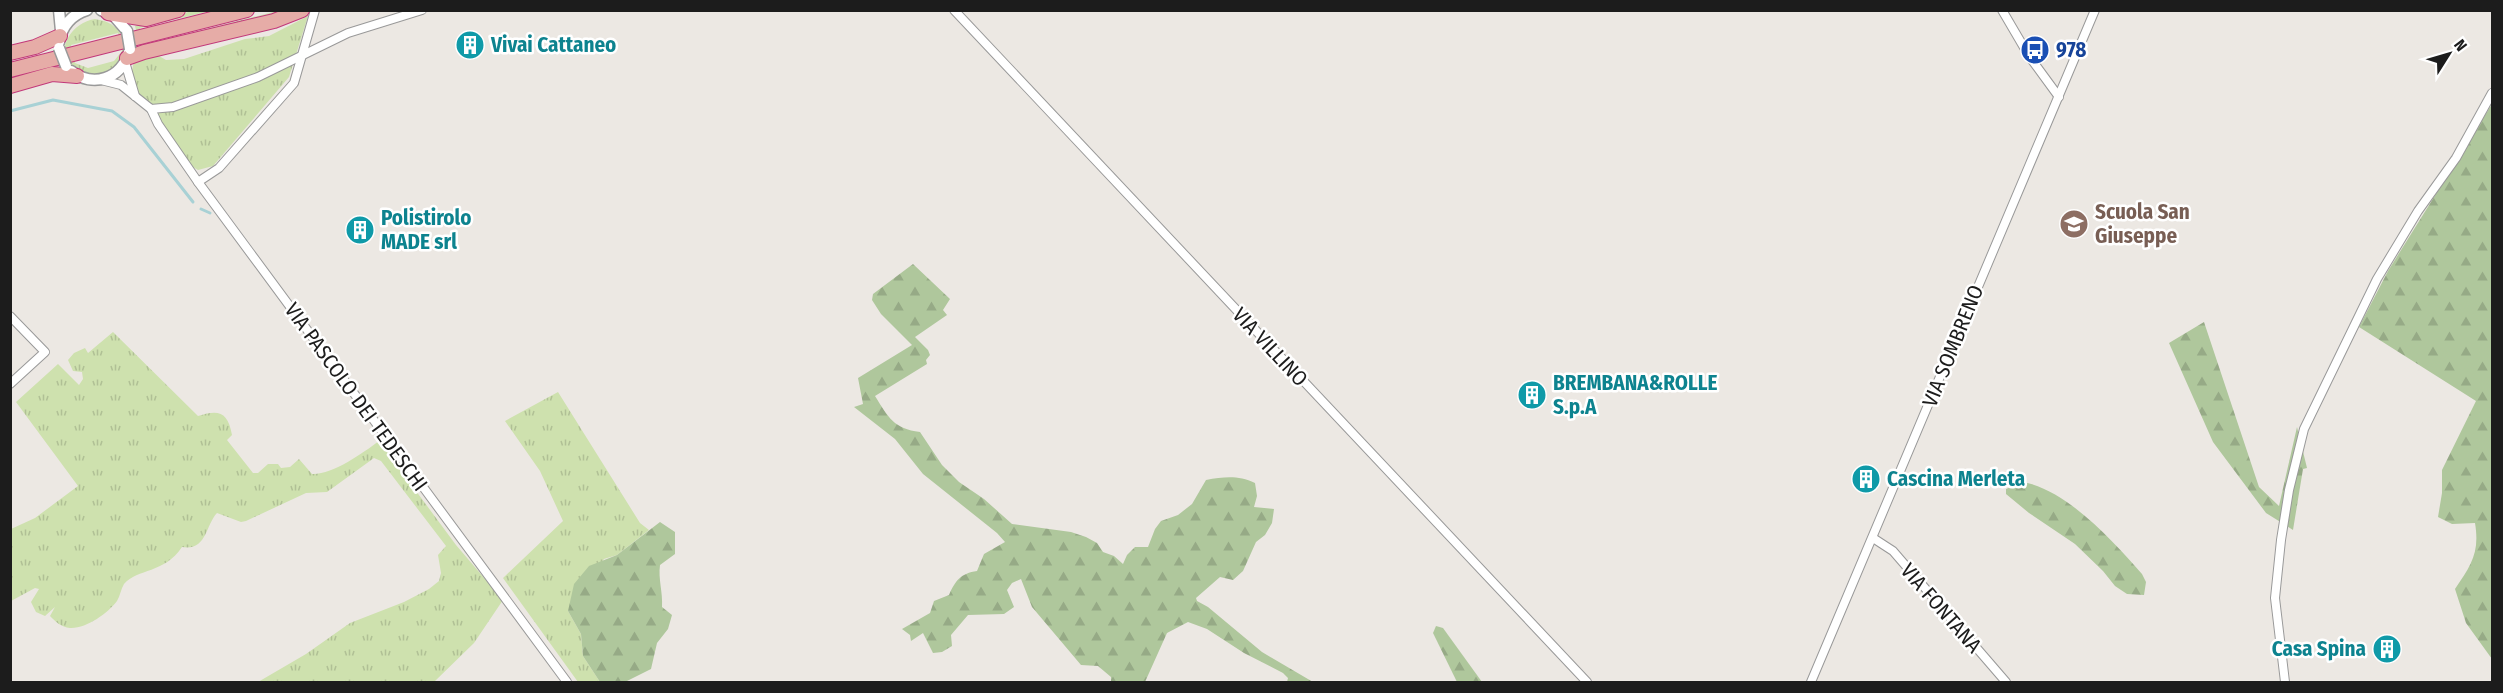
<svg xmlns="http://www.w3.org/2000/svg" width="2503" height="693" font-family="'Fira Sans Condensed',sans-serif">
<style>
.grass{fill:url(#grass-tufts);fill-rule:evenodd}
.forest{fill:url(#forest-firs)}
.lines{fill:none;stroke-linecap:round;stroke-linejoin:round}
.stream{stroke:#a8d1d5;stroke-width:3}
.minor-casing{stroke:#999;stroke-width:10}
.tertiary-casing{stroke:#999;stroke-width:13}
.trunk-casing{stroke:#c2387a;stroke-width:16}
.minor{stroke:#fff;stroke-width:8}
.tertiary{stroke:#fff;stroke-width:10}
.trunk{stroke:#e6aca7;stroke-width:14}
.tertiary-bridge-casing{stroke:#999;stroke-width:13;stroke-linecap:butt}
.tertiary-bridge{stroke:#fff;stroke-width:10}
.labels{text-anchor:middle;stroke-width:5;stroke-linejoin:round;paint-order:stroke}
.culture-label{font-size:21px;font-weight:bold;fill:#0d838f;stroke:#fff;text-anchor:start}
.transit-label{font-size:21px;font-weight:bold;fill:#164399;stroke:#fff;text-anchor:start}
.education-label{font-size:21px;font-weight:bold;fill:#785e54;stroke:#fff;text-anchor:start}
.street-label{font-size:21px;fill:#1c1c1c;stroke:#fff}
</style>
<defs>
<pattern id="grass-tufts" width="24" height="20" patternUnits="userSpaceOnUse" patternTransform="scale(1.5)"><rect width="24" height="20" fill="#cee1ae"/><path d="M3 7l-1-3M5 7V3M7 7l1-3M15 17l-1-3M17 17v-4M19 17l1-3" fill="none" stroke="#b0c095"/></pattern>
<pattern id="forest-firs" width="22" height="20" patternUnits="userSpaceOnUse" patternTransform="scale(1.5)"><rect width="22" height="20" fill="#afc79c"/><path d="M5 1l3.5 6h-7zM16 11l3.5 6h-7z" fill="#96aa86"/></pattern>
</defs>
<rect width="100%" height="100%" fill="#ece8e3"/>
<g class="grass">
<polygon points="192,11 210,11 140,28 144,45 277,11 283,12 140,47 135,26"/>
<polygon points="308,16 289,77 213,166 198,170 193,167 133,86 131,75 134,61 154,53 166,60 184,59 245,39 269,36"/>
<path d="M95 19C122 23 127 40 121 64L95 78C89 76 79 73 73 68 53 49 73 22 95 19ZM118 33 122 51 114 61 88 68 75 63 71 45Z"/>
<path d="M113 332 198 416C219 409 228 412 232 435L227 440 253 473H258L268 464H278L281 468 290 467 299 459 312 474C332 475 363 453 379 441L456 545 503 600 474 643 434 682H258L306 654 350 623 404 602 429 589 439 581 441 573 438 555 446 546 381 461 374 458 327 492 306 493 246 521 241 522 217 513C205 526 207 551 182 547 164 574 138 568 124 584 121 589 120 596 117 601 108 613 86 629 70 628 61 627 56 622 50 616L55 607 45 616 36 612 31 602 39 589 35 588 11 601V529L35 518 78 486 16 402 58 364 79 385 83 379 82 372 73 371 68 360 74 353 85 348 88 353Z"/>
<polygon points="558,392 640,523 649,530 617,555 604,559 568,611 581,634 583,656 600,682 578,682 503,578 563,521 540,471 505,421"/>
</g>
<g class="forest">
<path d="M2492 104V659L2466 623 2455 589C2471 565 2480 553 2475 523L2452 524 2438 517 2442 493V470L2476 401 2359 327 2388 271Z"/>
<path d="M913 264 950 299 943 310 947 315 915 337 928 350 930 355 926 360 927 364 875 396C888 417 894 429 920 432L942 465 959 482 984 499 1012 524 1071 532 1086 537 1097 543 1103 552 1114 556 1123 564 1127 555 1135 547H1148L1155 529 1161 521 1178 515 1192 504 1206 480C1224 477 1238 475 1255 483L1257 496 1254 507 1274 509 1272 523 1265 535 1256 542 1243 571 1233 580 1220 577 1196 598 1197 601 1208 607 1262 652 1313 682H1287L1288 678 1283 673 1244 653 1207 629 1188 622 1167 633 1145 682H1111V677L1098 666 1081 665 1032 607 1021 579 1012 583 1007 590 1014 607 1004 614 968 615 951 635 952 646 942 652 933 653 923 633 911 641 910 635 902 629 930 613 934 601 949 595C955 581 961 573 977 571L984 554 1005 542 997 533 923 474 895 439 854 407 863 404 858 378 912 345 881 314 872 300 873 294Z"/>
<polygon points="2204,322 2259,487 2279,506 2297,427 2307,468 2303,469 2293,530 2266,513 2213,442 2169,343"/>
<path d="M2023 482C2067 490 2113 541 2142 574L2146 582 2144 595 2127 594 2115 586 2103 571 2075 544 2029 513 2006 494V489Z"/>
<path d="M660 522 675 532V554L660 565C658 579 663 592 662 607L672 615 668 629 657 643 651 669 625 682H600L583 656 581 634 568 611 574 584 589 566 617 555Z"/>
<polygon points="1436,626 1443,628 1482,682 1457,682 1433,633"/>
</g>
<g class="lines">
<g class="stream">
<polyline points="10,111 53,100 112,111 134,127 193,202"/>
<polyline points="201,209 210,213"/>
</g>
<g class="minor-casing">
<g id="minor">
<polyline points="954,10 1587,682"/>
<polyline points="2002,10 2029,56 2059,97"/>
<polyline points="125,62 135,96"/>
<polyline points="101,80 121,85 151,109 173,107 258,77 348,33 422,10"/>
<polyline points="151,109 158,124 198,182 567,682"/>
<polyline points="198,182 219,168 294,83 315,10"/>
<polyline points="10,316 45,352 10,384"/>
<polyline points="1873,538 1893,551 2006,682"/>
<polyline points="1811,682 2095,10"/>
<polyline points="2285,682 2275,598 2281,540 2289,490 2304,429 2377,279 2418,211 2456,158 2492,93"/>
</g>
</g>
<g class="tertiary-casing">
<g id="tertiary">
<polyline points="59,10 61,31"/>
<polyline points="101,10 114,16 127,31"/>
<path d="M59 42C62 26 71 15 87 10"/>
<path d="M71 71C93 88 121 79 129 52"/>
</g>
</g>
<g class="trunk-casing">
<g id="trunk">
<polyline points="108,13 146,19 178,10"/>
<polyline points="10,53 35,47 60,36"/>
<polyline points="127,58 144,52 274,21 302,10"/>
<polyline points="10,70 247,10"/>
<polyline points="10,86 52,74 77,76"/>
</g>
</g>
<use href="#minor" class="minor"/>
<use href="#tertiary" class="tertiary"/>
<use href="#trunk" class="trunk"/>
<g class="tertiary-bridge-casing">
<g id="tertiary-bridge">
<polyline points="127,31 130,49"/>
<polyline points="59,48 66,66"/>
</g>
</g>
<use href="#tertiary-bridge" class="tertiary-bridge"/>
</g>
<defs>
<g id="building-disc" transform="scale(1.5)"><circle r="9.5" fill="#0f9aa8" stroke="#fff"/><path d="M-4-6H4V6H1V3H-1V6H-4ZM-2.5-4.3h1.7v1.8h-1.7ZM.8-4.3h1.7v1.8H.8ZM-2.5-1h1.7V.8h-1.7ZM.8-1h1.7V.8H.8Z" fill="#fff"/></g>
<g id="bus-disc" transform="scale(1.5)"><circle r="9.5" fill="#1a4fb4" stroke="#fff"/><path d="M-5-6H5V4H4V6H2V4H-2V6H-4V4H-5ZM-3.5-4V0h7V-4ZM-3.5 1.2v1.5H-2V1.2ZM2 1.2v1.5H3.5V1.2Z" fill="#fff"/></g>
<g id="school-disc" transform="scale(1.5)"><circle r="9.5" fill="#8d6e63" stroke="#fff"/><path d="M0-5L7-2L0 1L-7-2ZM-4 1L0 2.5L4 1V4Q0 6-4 4Z" fill="#fff"/></g>
</defs>
<g fill-rule="evenodd">
<use href="#building-disc" x="470" y="45"/>
<use href="#bus-disc" x="2035" y="50"/>
<use href="#school-disc" x="2074" y="224"/>
<use href="#building-disc" x="360" y="230"/>
<use href="#building-disc" x="1532" y="395"/>
<use href="#building-disc" x="1866" y="479"/>
<use href="#building-disc" x="2387" y="649"/>
</g>
<g class="labels">
<g class="culture-label">
<text x="491" y="52">Vivai Cattaneo</text>
<text x="381" y="225">Polistirolo<tspan x="381" dy="24">MADE srl</tspan></text>
<text x="1553" y="390">BREMBANA&amp;ROLLE<tspan x="1553" dy="24">S.p.A</tspan></text>
<text x="1887" y="486">Cascina Merleta</text>
<text x="2366" y="656" text-anchor="end">Casa Spina</text>
</g>
<g class="transit-label">
<text x="2056" y="57">978</text>
</g>
<g class="education-label">
<text x="2095" y="219">Scuola San<tspan x="2095" dy="24">Giuseppe</tspan></text>
</g>
<g class="street-label">
<text transform="translate(1953 346) rotate(-68)" y="7">VIA SOMBRENO</text>
<text transform="translate(1270 347) rotate(47)" y="7">VIA VILLINO</text>
<text transform="translate(356 397) rotate(54)" y="7">VIA PASCOLO DEI TEDESCHI</text>
<text transform="translate(1941 608) rotate(49)" y="7">VIA FONTANA</text>
</g>
</g>
<rect width="2503" height="693" fill="none" stroke="#1c1c1c" stroke-width="24"/>
<g transform="translate(2449 54) rotate(53)" stroke="#ffffff" stroke-width="4.5" paint-order="stroke">
<path d="M0-4.5L10 22L0 15L-10 22Z" fill="#1c1c1c"/>
<text y="-9" font-size="16" font-weight="bold" text-anchor="middle" fill="#1c1c1c">N</text>
</g>
</svg>
